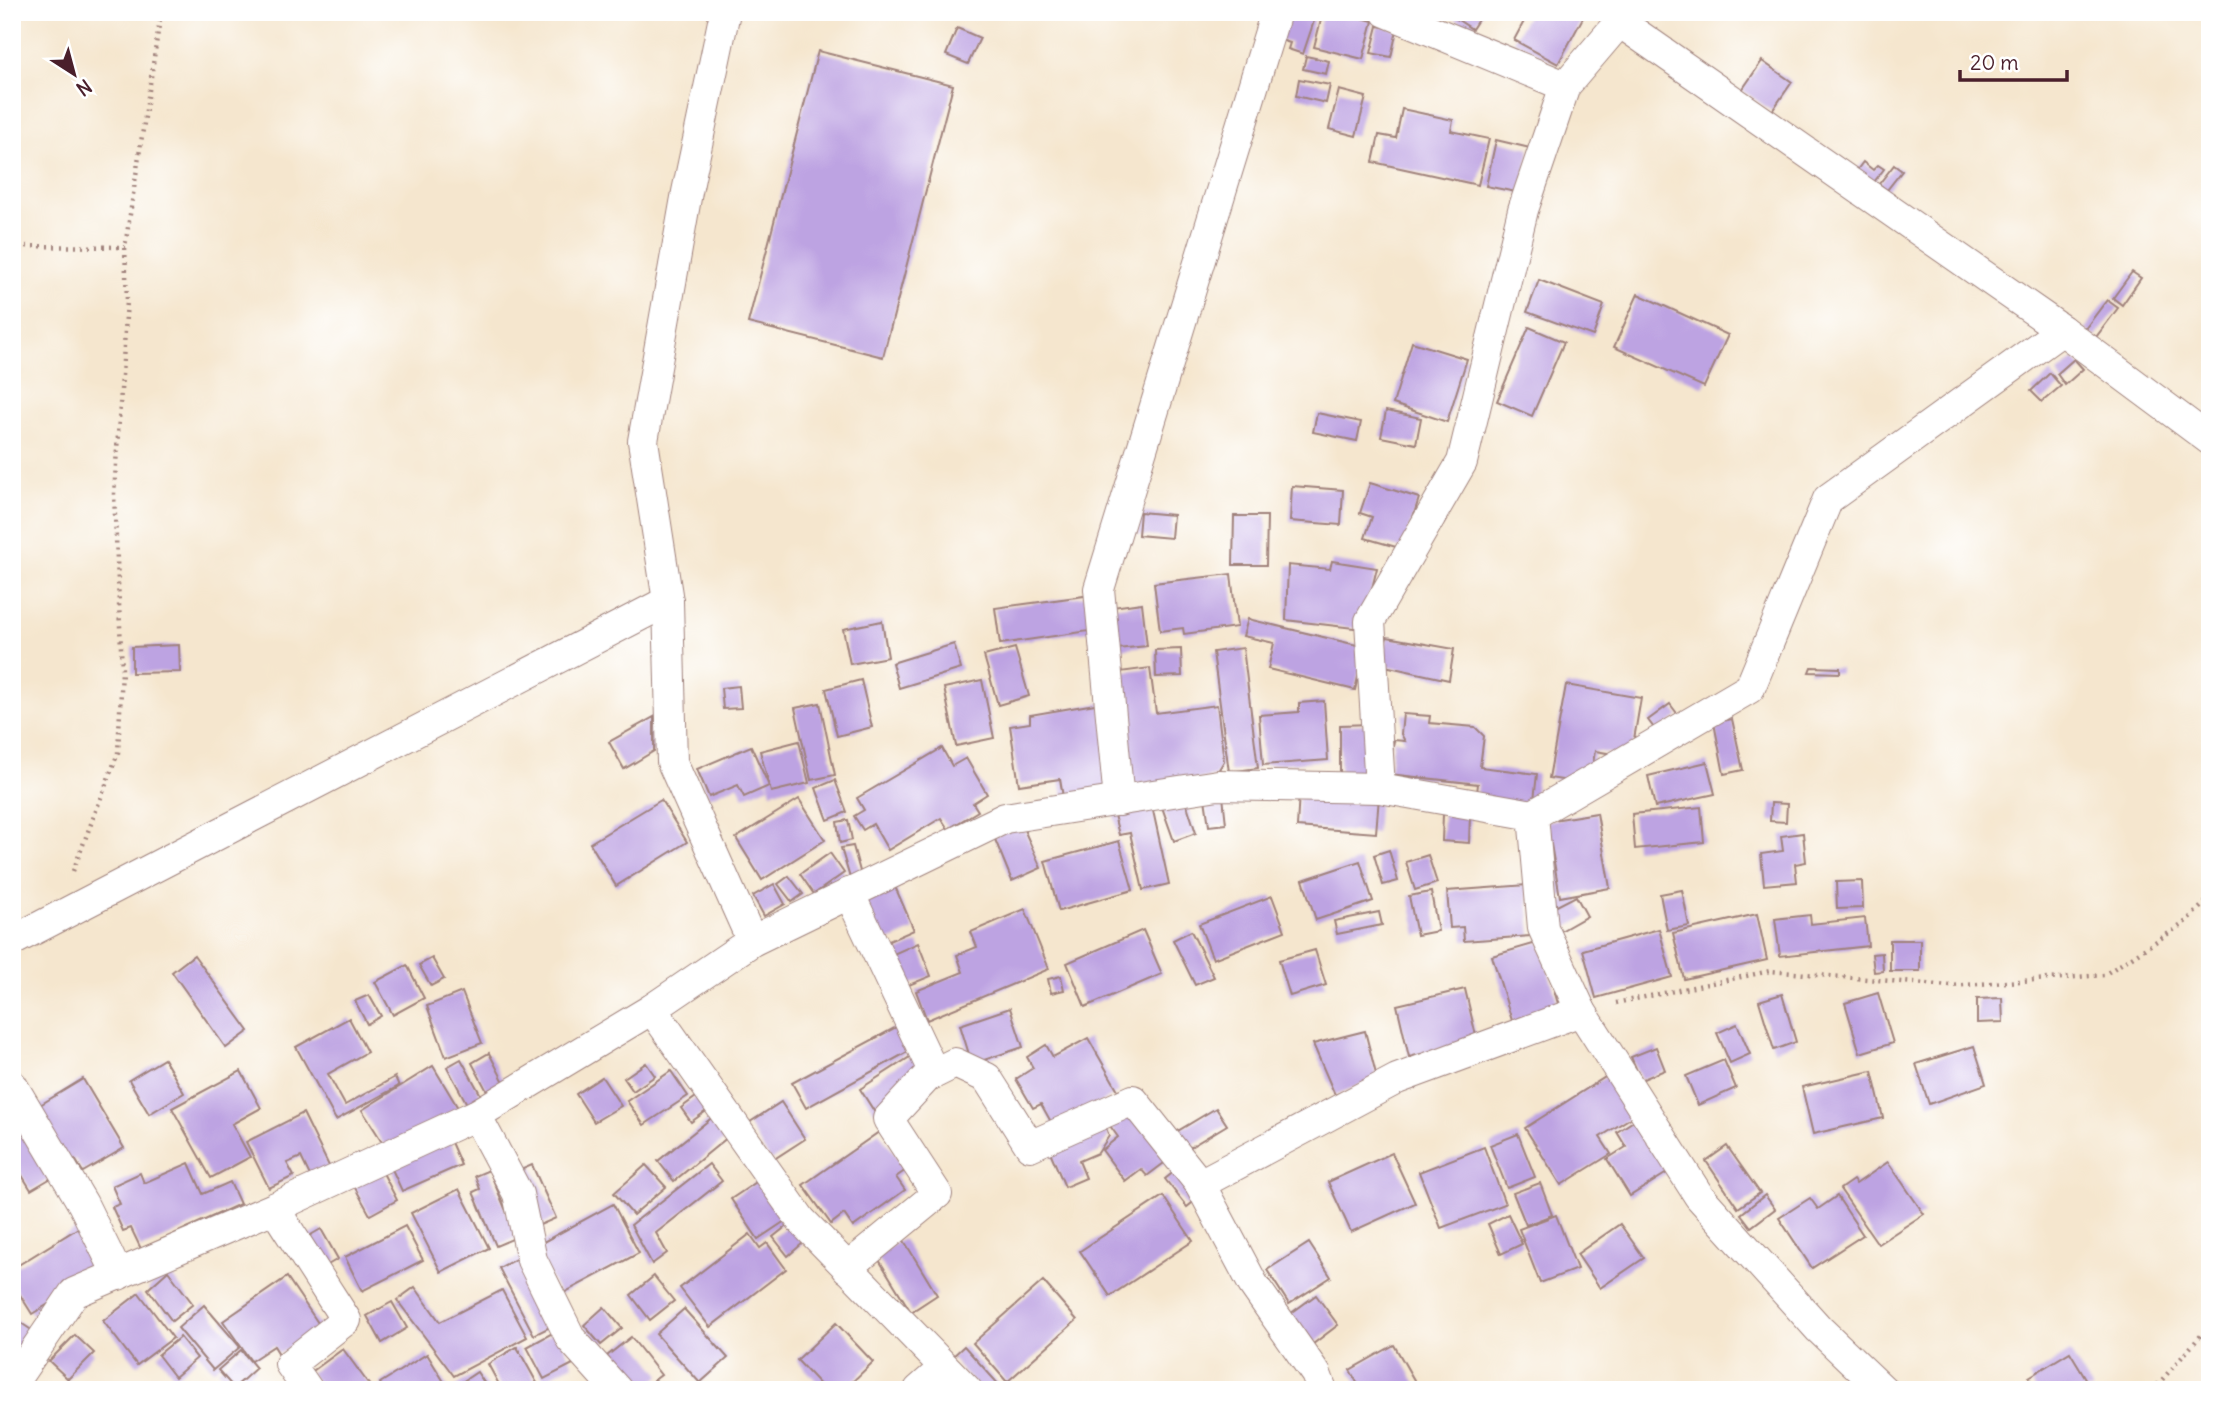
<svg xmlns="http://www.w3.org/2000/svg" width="2222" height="1402" font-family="Delius,sans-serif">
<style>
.building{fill:#bda3e2}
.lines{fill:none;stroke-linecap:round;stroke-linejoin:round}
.street-casing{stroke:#a0827c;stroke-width:32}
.path{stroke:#a0827c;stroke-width:4.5;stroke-dasharray:2 5;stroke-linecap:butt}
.street{stroke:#fff;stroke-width:30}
</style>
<rect width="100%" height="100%" fill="#fff"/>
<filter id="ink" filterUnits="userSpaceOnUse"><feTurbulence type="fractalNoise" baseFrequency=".0143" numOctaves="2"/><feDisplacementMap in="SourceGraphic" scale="14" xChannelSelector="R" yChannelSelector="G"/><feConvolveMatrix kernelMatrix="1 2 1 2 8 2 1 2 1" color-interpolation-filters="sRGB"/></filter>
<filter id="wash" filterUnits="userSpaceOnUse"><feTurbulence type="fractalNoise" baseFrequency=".00686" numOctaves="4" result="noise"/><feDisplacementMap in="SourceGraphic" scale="28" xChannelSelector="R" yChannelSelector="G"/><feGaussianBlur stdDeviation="1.57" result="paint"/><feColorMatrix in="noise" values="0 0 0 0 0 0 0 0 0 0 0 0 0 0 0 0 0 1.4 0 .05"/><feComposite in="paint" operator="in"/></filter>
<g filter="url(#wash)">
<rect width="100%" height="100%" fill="#f5e6ce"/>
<g id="blocks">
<g class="building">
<polygon points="1282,12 1317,12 1303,54 1288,49 1290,43 1274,38"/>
<polygon points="1323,12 1339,12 1373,21 1363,59 1314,47"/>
<polygon points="1446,12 1483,12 1472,29"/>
<polygon points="1529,12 1586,12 1558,64 1514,40"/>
<polygon points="1378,26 1397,30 1391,57 1371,53"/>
<polygon points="957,28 980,38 968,64 946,55"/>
<polygon points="818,51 953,85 883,357 748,323"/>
<polygon points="1306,56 1329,61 1326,74 1303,69"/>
<polygon points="1762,61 1792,82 1772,111 1742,90"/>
<polygon points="1299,79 1330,85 1326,103 1296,96"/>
<polygon points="1339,90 1366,97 1356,136 1329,129"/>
<polygon points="1402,109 1453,120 1451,131 1489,139 1478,185 1373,162 1379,135 1396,138"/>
<polygon points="1496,140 1530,148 1521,193 1486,186"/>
<polygon points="1863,162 1873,170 1878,165 1884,169 1874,182 1857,170"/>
<polygon points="1894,165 1902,171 1887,190 1879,184"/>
<polygon points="2132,272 2141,278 2122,305 2113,298"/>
<polygon points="1539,280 1604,305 1593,336 1527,312"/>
<polygon points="1638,294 1728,335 1704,387 1614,347"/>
<polygon points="2107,300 2118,308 2096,337 2085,329"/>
<polygon points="1529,327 1564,342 1532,416 1497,401"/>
<polygon points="1412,342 1467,359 1447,422 1393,404"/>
<polygon points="2074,359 2083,369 2065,385 2057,374"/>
<polygon points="2050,373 2061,386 2042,402 2031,391"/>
<polygon points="1386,411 1421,418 1416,444 1381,437"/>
<polygon points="1317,413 1361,422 1357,441 1313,432"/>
<polygon points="1370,483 1419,498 1403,549 1365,538 1372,517 1360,513"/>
<polygon points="1292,486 1343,490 1341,525 1290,521"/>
<polygon points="1140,512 1173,515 1171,538 1138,535"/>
<polygon points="1234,516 1267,516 1266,565 1233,565"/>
<polygon points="1332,561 1377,568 1362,629 1286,620 1288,565 1330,569"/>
<polygon points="1231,574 1237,627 1184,634 1183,628 1160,631 1154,583"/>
<polygon points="1092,595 1096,630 1000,644 995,608"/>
<polygon points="1142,603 1147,646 1117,649 1112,607"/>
<polygon points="1248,619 1365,647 1355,690 1268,669 1274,643 1243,636"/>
<polygon points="882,621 888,657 850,664 843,629"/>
<polygon points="1387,637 1454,649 1449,680 1380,665"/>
<polygon points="954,644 961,669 899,688 892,663"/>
<polygon points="179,645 180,672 132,673 132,647"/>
<polygon points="1015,648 1029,696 998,705 984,656"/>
<polygon points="1243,648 1258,768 1229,772 1213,652"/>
<polygon points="1181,649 1182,676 1156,677 1155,650"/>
<polygon points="1811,667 1840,668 1840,673 1809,672"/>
<polygon points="1150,668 1156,713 1217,705 1224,761 1215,776 1129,793 1112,673"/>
<polygon points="861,680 872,727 837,736 826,689"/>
<polygon points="982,680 994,738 956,746 944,688"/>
<polygon points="1566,685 1641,698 1631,757 1595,751 1591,776 1582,783 1549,778"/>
<polygon points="739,686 741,708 723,709 721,688"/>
<polygon points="1324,701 1328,760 1263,765 1259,715 1299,712 1299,703"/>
<polygon points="820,703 835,775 811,780 795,708"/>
<polygon points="1101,703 1114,789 1063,797 1060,779 1019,785 1010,726 1030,723 1030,715"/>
<polygon points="1670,704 1679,716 1657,732 1648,720"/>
<polygon points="1403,714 1430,716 1429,723 1475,727 1484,736 1480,767 1537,774 1533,808 1476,801 1478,784 1389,774 1394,740 1405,741 1401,734"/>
<polygon points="654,717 654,751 624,769 609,742"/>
<polygon points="1732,719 1743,770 1724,774 1714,723"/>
<polygon points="1372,724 1373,781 1340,782 1340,725"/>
<polygon points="799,741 809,783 771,792 760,751"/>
<polygon points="751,746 769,786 744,797 738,785 709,797 697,769"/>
<polygon points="942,748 952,766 966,758 987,794 973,803 978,811 948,829 941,818 888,850 873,824 863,830 854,816 864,810 857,798"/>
<polygon points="1707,762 1715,794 1655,807 1648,776"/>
<polygon points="835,780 847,812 828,820 816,788"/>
<polygon points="1299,791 1379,797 1376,833 1297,827"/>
<polygon points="1223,796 1226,824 1209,826 1205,799"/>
<polygon points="799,799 825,840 762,880 736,838"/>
<polygon points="1185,799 1196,833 1174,841 1162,807"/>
<polygon points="661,800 687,842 616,886 590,843"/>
<polygon points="1771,803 1787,804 1786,822 1770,821"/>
<polygon points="1152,806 1169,884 1143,890 1130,833 1119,835 1114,815"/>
<polygon points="1701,807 1704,842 1635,849 1632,814"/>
<polygon points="1597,813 1610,888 1560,897 1547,821"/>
<polygon points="1443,814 1470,815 1469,843 1442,841"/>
<polygon points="848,820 852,840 840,843 837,822"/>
<polygon points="1022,825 1041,868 1012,881 994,837"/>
<polygon points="1803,833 1806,862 1795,864 1797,882 1764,885 1761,854 1783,851 1781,836"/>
<polygon points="1119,841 1133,890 1059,911 1045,861"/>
<polygon points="853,846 861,875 850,878 841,848"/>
<polygon points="1389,850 1398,881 1383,885 1374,855"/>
<polygon points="830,853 844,873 814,894 800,874"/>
<polygon points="1428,855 1437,883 1415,890 1406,862"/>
<polygon points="1360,861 1373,901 1316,920 1303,880"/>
<polygon points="789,876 803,894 792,902 778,884"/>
<polygon points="1862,881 1863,908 1837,909 1836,882"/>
<polygon points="893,882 914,930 880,945 859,897"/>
<polygon points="774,884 785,904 764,916 753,896"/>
<polygon points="1527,885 1531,936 1464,941 1463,927 1450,928 1447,891"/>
<polygon points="1682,890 1689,926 1667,930 1660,894"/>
<polygon points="1431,892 1438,931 1417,935 1409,896"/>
<polygon points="1272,896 1285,931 1213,959 1199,924"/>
<polygon points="1576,896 1587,916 1559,932 1547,911"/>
<polygon points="1025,909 1049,969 927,1020 916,991 963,972 957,955 977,947 971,932"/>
<polygon points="1379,912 1382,925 1337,934 1334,921"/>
<polygon points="1757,914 1767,960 1684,979 1673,933"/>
<polygon points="1810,915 1811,924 1865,918 1868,946 1780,956 1775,919"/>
<polygon points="1659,929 1672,977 1596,998 1583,950"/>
<polygon points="1143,930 1162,974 1085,1007 1067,963"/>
<polygon points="1191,931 1214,977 1195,985 1173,940"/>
<rect x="1890" y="940" width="30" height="31"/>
<polygon points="1540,942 1561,1014 1514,1027 1492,956"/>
<polygon points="918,943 931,976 904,987 891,955"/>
<polygon points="1315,950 1326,985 1290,996 1279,960"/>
<polygon points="1882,953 1883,971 1874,972 1872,954"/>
<polygon points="194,955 249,1031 226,1048 172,972"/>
<polygon points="432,958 444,979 431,986 419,965"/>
<polygon points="407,965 424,998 393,1015 375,982"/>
<polygon points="1061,976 1064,990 1051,993 1048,979"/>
<polygon points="1465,989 1477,1040 1409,1057 1397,1005"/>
<polygon points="462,992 482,1043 446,1057 427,1006"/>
<polygon points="1878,993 1893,1043 1860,1053 1845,1003"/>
<polygon points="1782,994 1796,1042 1774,1050 1759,1001"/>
<polygon points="369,995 381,1016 367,1024 355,1001"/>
<polygon points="2002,998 2003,1022 1977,1023 1977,999"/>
<polygon points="1010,1008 1023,1047 972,1064 960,1025"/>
<polygon points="349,1018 367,1052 328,1074 345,1105 395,1077 399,1086 336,1120 296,1047"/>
<polygon points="1737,1024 1750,1054 1730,1063 1717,1033"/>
<polygon points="898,1026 911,1050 806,1108 792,1083"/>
<polygon points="1365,1031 1377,1078 1335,1095 1313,1044"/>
<polygon points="1088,1038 1119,1092 1055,1129 1041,1104 1033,1108 1016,1079 1033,1068 1027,1057 1046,1045 1053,1057"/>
<polygon points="1974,1046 1986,1084 1929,1104 1916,1064"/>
<polygon points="1656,1047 1665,1070 1641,1080 1631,1057"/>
<polygon points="489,1053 505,1084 488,1093 472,1063"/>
<polygon points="913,1055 927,1077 874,1111 860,1089"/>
<polygon points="164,1059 184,1093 149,1114 129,1080"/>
<polygon points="461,1059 482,1097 467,1104 447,1067"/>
<polygon points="1724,1060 1736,1088 1698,1105 1686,1076"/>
<polygon points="646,1063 655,1076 633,1091 624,1078"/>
<polygon points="433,1066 458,1108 388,1151 362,1110"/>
<polygon points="241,1071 261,1108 232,1124 250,1157 211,1178 172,1108"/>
<polygon points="671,1071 688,1096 644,1125 627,1101"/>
<polygon points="1872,1071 1883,1118 1813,1134 1802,1087"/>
<polygon points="1607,1076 1632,1117 1600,1137 1611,1154 1561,1185 1525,1128"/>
<polygon points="602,1077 621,1106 594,1122 576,1094"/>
<polygon points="83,1079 124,1148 83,1172 75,1159 68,1163 35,1108"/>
<polygon points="703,1092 713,1106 691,1122 681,1108"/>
<polygon points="781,1102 805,1139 771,1161 747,1124"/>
<polygon points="1129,1107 1168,1160 1147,1176 1141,1169 1125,1181 1102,1150 1118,1137 1108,1123"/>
<polygon points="1216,1108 1227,1125 1182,1152 1173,1134"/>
<polygon points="719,1112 734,1132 674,1181 658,1161"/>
<polygon points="303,1113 331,1170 312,1180 301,1157 287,1163 294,1176 269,1188 246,1142"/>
<polygon points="1638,1118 1670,1171 1630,1196 1607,1159 1626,1147 1617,1132"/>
<polygon points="25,1119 58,1174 31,1190 12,1159 12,1127"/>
<polygon points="1104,1123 1109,1136 1098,1153 1079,1161 1086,1178 1065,1187 1048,1147"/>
<polygon points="879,1132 906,1170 896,1177 905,1190 853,1227 844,1214 831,1224 803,1185"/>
<polygon points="1518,1134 1535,1177 1507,1188 1490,1145"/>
<polygon points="450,1140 461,1165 402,1191 391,1167"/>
<polygon points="1727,1146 1760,1193 1738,1208 1706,1161"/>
<polygon points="1484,1147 1505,1204 1441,1228 1419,1172"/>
<polygon points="1392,1153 1415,1203 1351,1232 1328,1182"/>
<polygon points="1888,1162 1924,1214 1878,1244 1840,1189 1853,1180 1856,1184"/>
<polygon points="189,1163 203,1194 230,1182 240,1204 141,1249 131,1228 123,1231 112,1207 120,1204 112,1186 140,1173 144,1183"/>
<polygon points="709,1164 722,1181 656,1233 667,1253 652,1264 631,1225"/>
<polygon points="532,1165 556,1218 540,1225 516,1172"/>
<polygon points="646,1165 666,1187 633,1215 614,1193"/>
<polygon points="489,1170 517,1237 496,1246 473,1192 480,1189 475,1176"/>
<polygon points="382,1171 397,1200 370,1215 354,1186"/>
<polygon points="1175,1171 1197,1199 1187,1207 1165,1179"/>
<polygon points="758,1181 785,1221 758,1239 731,1199"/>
<polygon points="1540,1183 1552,1215 1526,1225 1513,1193"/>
<polygon points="459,1189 489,1248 441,1272 411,1213"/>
<polygon points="1765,1195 1775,1209 1751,1227 1741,1214"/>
<polygon points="1163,1196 1193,1241 1110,1296 1080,1251"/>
<polygon points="1837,1196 1863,1235 1812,1268 1779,1218 1810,1198 1818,1209"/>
<polygon points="613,1204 639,1253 560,1295 534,1247"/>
<polygon points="1508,1214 1522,1244 1501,1254 1488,1224"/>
<polygon points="1556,1215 1577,1269 1540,1283 1519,1229"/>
<polygon points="1620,1224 1644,1258 1600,1288 1577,1254"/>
<polygon points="788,1225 803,1243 788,1256 773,1237"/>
<polygon points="405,1226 423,1260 362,1291 345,1257"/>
<polygon points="80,1227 106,1269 32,1314 12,1282 12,1269"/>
<polygon points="321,1229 338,1259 319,1270 302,1240"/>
<polygon points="750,1234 760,1248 767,1243 786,1269 710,1327 680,1288"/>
<polygon points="903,1239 937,1295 911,1312 876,1255"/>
<polygon points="1309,1243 1331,1277 1289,1304 1267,1270"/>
<polygon points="521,1256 556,1324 534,1335 499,1268"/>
<polygon points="168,1271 193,1304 172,1321 148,1289"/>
<polygon points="654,1276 674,1301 650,1320 631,1295"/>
<polygon points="287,1277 320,1326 279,1354 274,1346 251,1361 223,1321"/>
<polygon points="1043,1281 1077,1320 1007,1382 973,1343"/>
<polygon points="415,1287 440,1322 502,1290 527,1337 454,1376 397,1300"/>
<polygon points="139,1293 173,1338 137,1365 103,1321"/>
<polygon points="1316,1295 1338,1325 1309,1347 1286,1317"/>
<polygon points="392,1302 407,1328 382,1343 367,1316"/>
<polygon points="204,1305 240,1347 213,1370 178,1328"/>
<polygon points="604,1307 622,1328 601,1345 584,1325"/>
<polygon points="684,1309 728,1358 700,1383 656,1334"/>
<polygon points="12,1317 33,1331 12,1363"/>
<polygon points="836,1323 873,1362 844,1390 825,1390 797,1360"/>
<polygon points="556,1331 573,1364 544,1379 527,1347"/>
<polygon points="75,1335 94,1353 68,1379 49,1361"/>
<polygon points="180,1337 197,1358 175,1377 158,1355"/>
<polygon points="631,1337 661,1375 641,1390 634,1390 607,1356"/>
<polygon points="1394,1345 1418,1387 1413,1390 1361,1390 1350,1370"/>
<polygon points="964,1346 1001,1387 998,1390 980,1390 951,1358"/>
<polygon points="517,1347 537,1383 525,1390 502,1390 488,1364"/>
<polygon points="343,1349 373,1390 323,1390 310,1373"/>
<polygon points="241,1350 256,1368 234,1388 218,1370"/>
<polygon points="2070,1352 2093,1390 2036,1390 2029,1377"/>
<polygon points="427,1354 449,1390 384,1390 380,1383"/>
<polygon points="477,1372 489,1390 459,1390 456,1386"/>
</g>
</g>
</g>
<g filter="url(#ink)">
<use href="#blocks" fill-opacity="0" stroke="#a0827c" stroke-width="2"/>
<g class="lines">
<g class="street-casing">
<g id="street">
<polyline points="725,12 687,192 643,441 668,601 672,762 752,941"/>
<polyline points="1386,12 1565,86"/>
<polyline points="1621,23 2062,330 2210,440"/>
<polyline points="1380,788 1370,621 1462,462 1523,210 1565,86 1628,12"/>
<polyline points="1119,801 1099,589 1276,12"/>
<polyline points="1533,815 1750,688 1828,499 2062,330"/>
<polyline points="849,893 934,1073"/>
<polyline points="12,941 668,601"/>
<polyline points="652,1009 801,1220 967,1390"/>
<polyline points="12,1085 83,1204 118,1275"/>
<polyline points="476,1115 518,1194 532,1260 571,1339 617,1390"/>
<polyline points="274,1208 346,1320 290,1364 308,1390"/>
<polyline points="847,1268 937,1194 888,1119 927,1077 955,1063 987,1078 1030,1146 1133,1100 1200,1184"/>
<polyline points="12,1384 74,1293 274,1208 476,1115 652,1009 752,941 1005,818 1218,785 1380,788 1533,815 1543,928 1581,1011 1699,1196 1819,1329 1883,1390"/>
<polyline points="919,1390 944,1368"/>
<polyline points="1322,1390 1316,1374 1253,1284 1200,1184 1397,1079 1581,1011"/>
</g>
</g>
<g class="path">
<polyline points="12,246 125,247"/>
<polyline points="73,871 118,753 122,670 114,494 127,301 125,247 161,12"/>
<polyline points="1616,1003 1770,971 1950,986 2104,975 2183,924 2210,898"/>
<polyline points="2153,1390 2210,1325"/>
</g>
<use href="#street" class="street"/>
</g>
</g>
<rect width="2222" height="1402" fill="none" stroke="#fff" stroke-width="42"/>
<g transform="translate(74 74) rotate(144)" stroke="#ffffff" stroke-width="5" paint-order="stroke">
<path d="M0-5L12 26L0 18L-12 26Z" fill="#4a1f2b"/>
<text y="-10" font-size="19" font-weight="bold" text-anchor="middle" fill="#4a1f2b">N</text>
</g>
<path d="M1960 70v10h107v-10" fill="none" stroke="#4a1f2b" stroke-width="3.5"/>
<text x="1970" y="70" font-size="21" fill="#4a1f2b" stroke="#ffffff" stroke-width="5" paint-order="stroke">20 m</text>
</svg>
